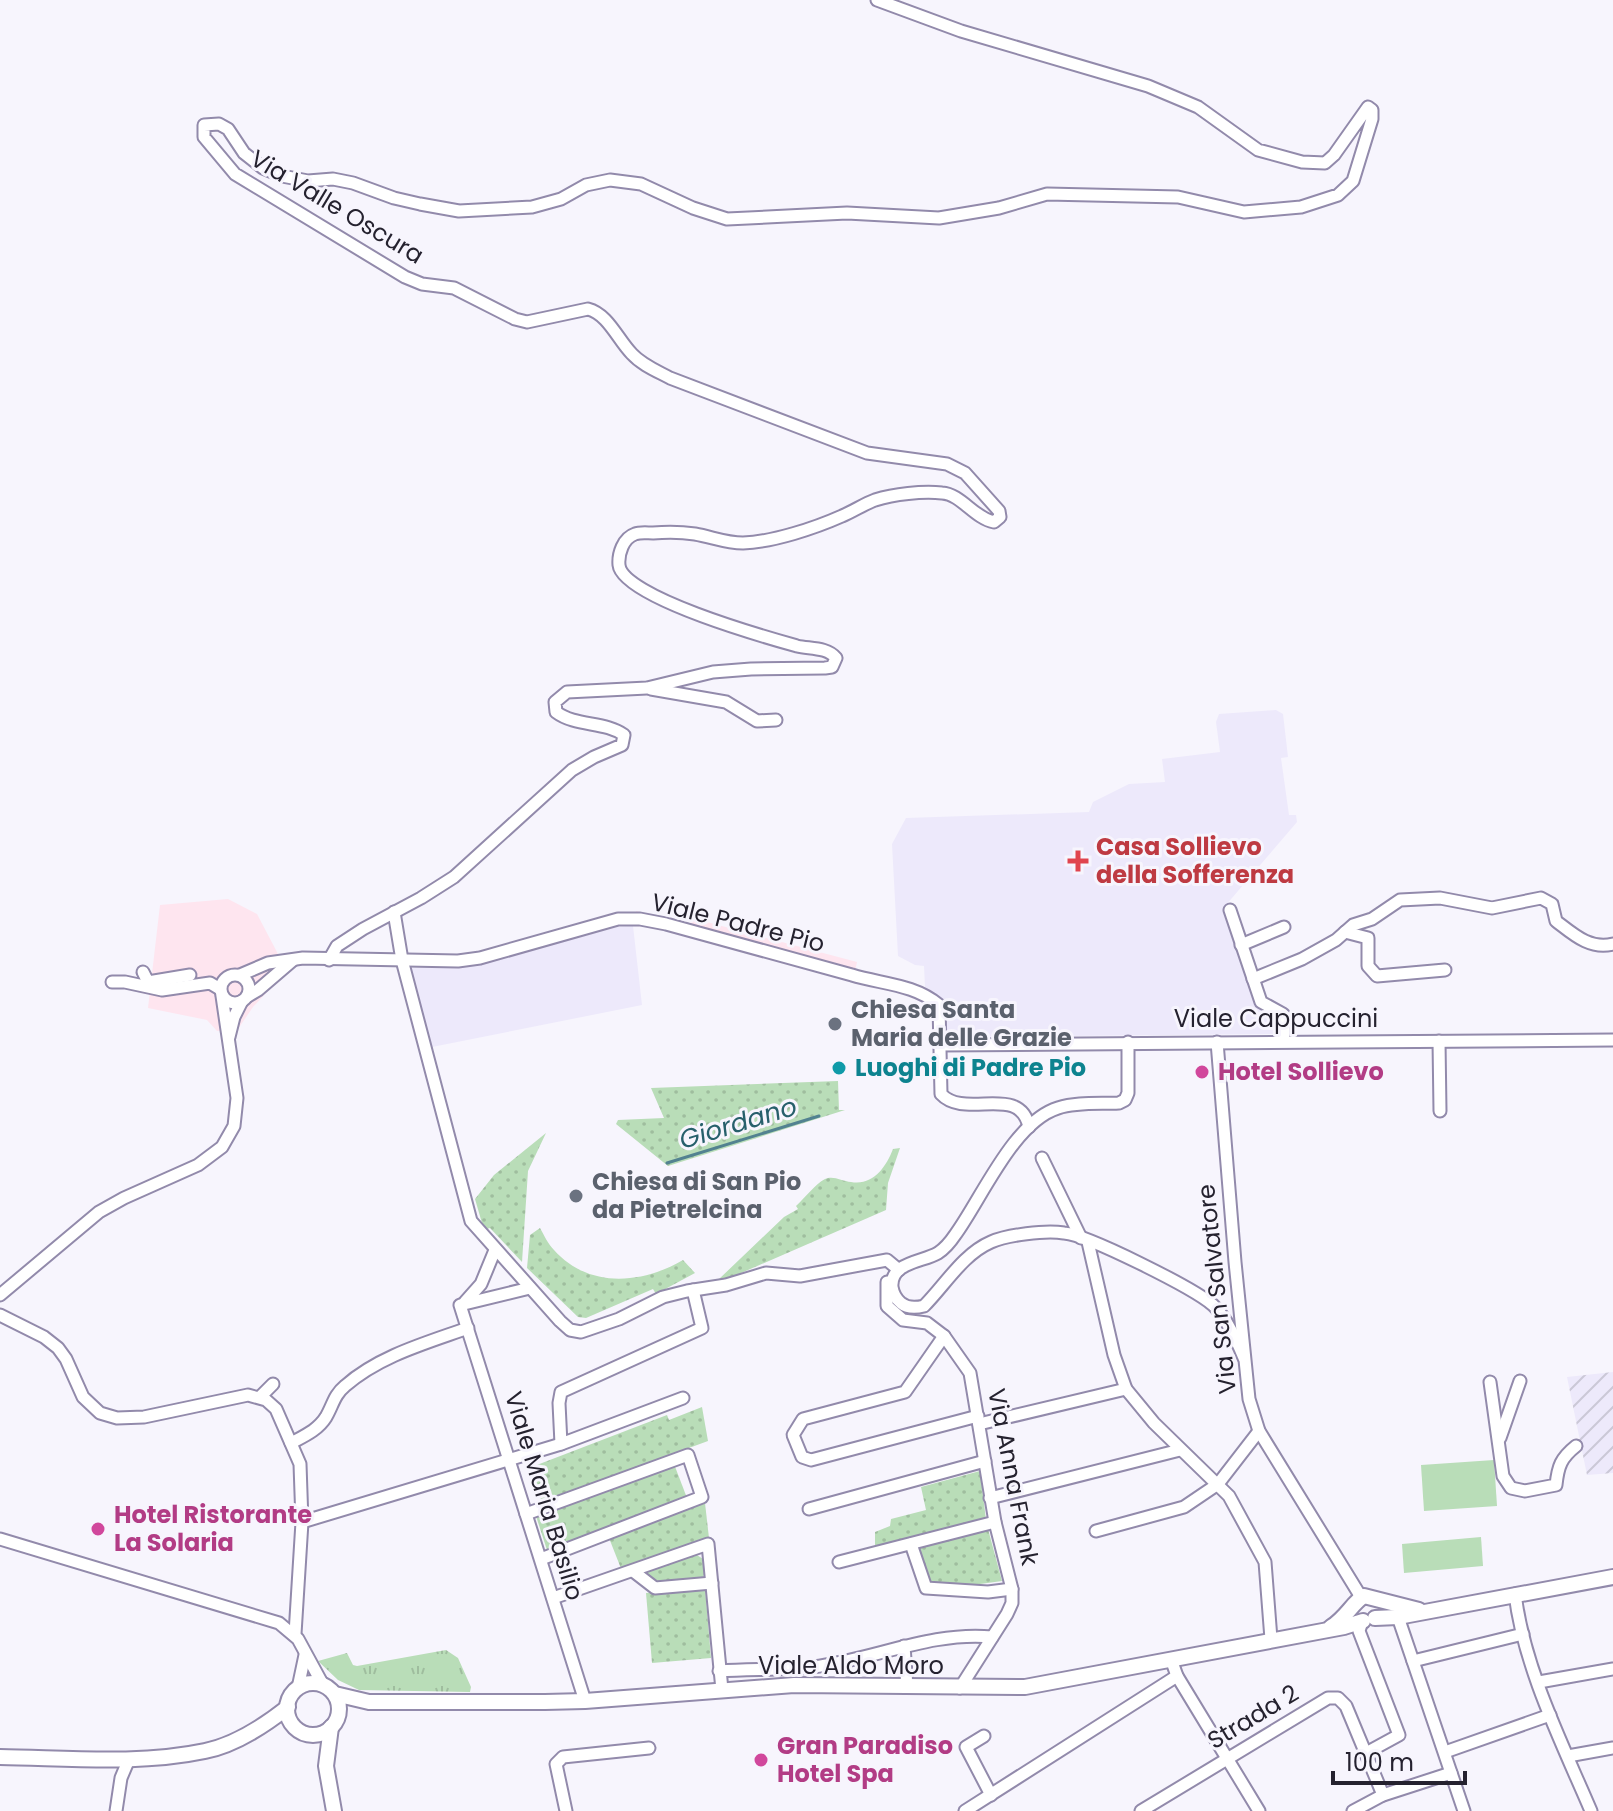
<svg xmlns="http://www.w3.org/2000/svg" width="1613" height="1811" font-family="Poppins,sans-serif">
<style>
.commercial{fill:#fee5ef}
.industrial{fill:url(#industrial-furrows)}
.built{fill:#ede9fb}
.grass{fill:url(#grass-dots)}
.park{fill:url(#park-tufts)}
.pitch{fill:#b9ddb8}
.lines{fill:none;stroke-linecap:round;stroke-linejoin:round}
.stream{stroke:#528290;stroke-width:3}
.minor-casing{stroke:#928aab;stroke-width:15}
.major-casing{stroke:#928aab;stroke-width:18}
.minor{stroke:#fff;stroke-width:11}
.major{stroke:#fff;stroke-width:14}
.health-dot{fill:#e0444e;stroke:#f7f5fd;stroke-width:3}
.worship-dot{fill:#6b7280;stroke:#f7f5fd;stroke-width:3}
.culture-dot{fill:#0f9aa8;stroke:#f7f5fd;stroke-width:3}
.hotel-dot{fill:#d1479c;stroke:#f7f5fd;stroke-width:3}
.labels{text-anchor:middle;stroke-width:6;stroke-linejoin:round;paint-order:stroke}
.street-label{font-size:24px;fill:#25222f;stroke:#f7f5fd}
.health-label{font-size:24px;font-weight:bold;fill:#be3a42;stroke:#f7f5fd;text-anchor:start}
.worship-label{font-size:24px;font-weight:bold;fill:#5b616d;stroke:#f7f5fd;text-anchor:start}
.culture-label{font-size:24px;font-weight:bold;fill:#0d838f;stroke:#f7f5fd;text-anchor:start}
.hotel-label{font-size:24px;font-weight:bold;fill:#b23c85;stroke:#f7f5fd;text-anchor:start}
.water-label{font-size:26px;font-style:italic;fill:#27606b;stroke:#f7f5fd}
</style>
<defs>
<pattern id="industrial-furrows" width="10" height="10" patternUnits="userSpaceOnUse" patternTransform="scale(2)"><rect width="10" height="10" fill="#ede9fb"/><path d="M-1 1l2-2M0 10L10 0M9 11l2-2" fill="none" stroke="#cbc8d7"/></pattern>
<pattern id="grass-dots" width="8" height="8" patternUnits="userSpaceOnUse" patternTransform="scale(2)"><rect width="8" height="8" fill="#b9ddb8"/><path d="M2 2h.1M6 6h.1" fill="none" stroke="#9fbd9e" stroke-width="1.8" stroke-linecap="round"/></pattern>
<pattern id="park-tufts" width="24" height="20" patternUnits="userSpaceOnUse" patternTransform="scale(2)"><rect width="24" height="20" fill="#b9ddb8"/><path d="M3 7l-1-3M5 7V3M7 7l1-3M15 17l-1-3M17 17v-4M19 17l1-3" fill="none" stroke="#9fbd9e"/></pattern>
</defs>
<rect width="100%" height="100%" fill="#f7f5fd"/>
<g class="commercial">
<polygon points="228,899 257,914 278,954 291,966 253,1007 238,1029 217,1031 207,1020 148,1008 160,905"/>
<polygon points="636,911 689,925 692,918 857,962 855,971 666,927 633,926"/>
</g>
<polygon class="industrial" points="1613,1372 1613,1473 1587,1475 1567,1377"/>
<g class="built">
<polygon points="1276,710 1283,714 1288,757 1281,758 1289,815 1296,815 1297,822 1226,905 1225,911 1258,1006 1280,1015 1280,1034 958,1037 946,1033 945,1008 925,987 924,966 915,965 898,956 892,844 906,818 1089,812 1093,802 1129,784 1165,782 1162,759 1220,752 1216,722 1219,714"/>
<polygon points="633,926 642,1005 432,1047 411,968 484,963 617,927"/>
</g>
<g class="grass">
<polygon points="838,1081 839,1110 845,1110 668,1166 616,1124 618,1120 664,1118 651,1088"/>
<polygon points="546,1133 528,1171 522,1262 490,1228 484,1230 475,1199 494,1175"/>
<path d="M900 1148 888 1183 886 1210 725 1280H718L784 1217 798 1209 796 1206C805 1198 815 1184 825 1179 833 1175 842 1181 851 1182 873 1186 886 1167 893 1149Z"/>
<path d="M540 1228C544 1235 548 1244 554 1250 589 1289 642 1284 683 1260L695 1273 656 1294 653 1289 586 1318 578 1317 527 1268 530 1235Z"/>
<polygon points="702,1407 708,1441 542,1502 529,1468 667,1415 669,1420"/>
<polygon points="674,1464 687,1498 547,1550 536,1516"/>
<polygon points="980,1471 986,1520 875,1548 875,1532 890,1526 891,1519 926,1510 921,1487"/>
<polygon points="702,1502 705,1503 709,1538 622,1571 609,1538"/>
<polygon points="988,1529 1002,1581 973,1585 929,1583 918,1547"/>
<polygon points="694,1553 703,1559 705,1574 700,1580 657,1585 642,1573"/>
<polygon points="705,1588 711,1658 652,1663 646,1593"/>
</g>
<polygon class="park" points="446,1650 458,1658 471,1687 470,1692 359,1690 338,1680 318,1661 347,1653 353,1665 357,1666"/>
<g class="pitch">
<polygon points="1494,1460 1497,1506 1424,1511 1421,1465"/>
<polygon points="1481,1537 1483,1566 1404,1573 1402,1544"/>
</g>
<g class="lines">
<polyline class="stream" points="667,1163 819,1116"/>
<g class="minor-casing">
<g id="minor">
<polyline points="651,689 726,702 757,721 776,720"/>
<polyline points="1230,910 1261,1002 1283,1014 1284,1041"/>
<polyline points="394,912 402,960 471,1221 560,1321 570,1330 581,1332 619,1319 663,1297 687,1291 726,1285 766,1273 800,1276 887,1260 899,1270"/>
<polyline points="1345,932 1368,938 1368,966 1377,976 1445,970"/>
<polyline points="1241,945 1284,927"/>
<path d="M329 960 337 946 363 929 421 898 454 877 572 770 594 757 622 745 624 735C605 721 576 727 556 712L555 702 567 692 647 688 713 672 751 669 825 668 832 667 836 658C827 647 810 649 797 646 765 637 622 597 619 565 618 554 623 538 635 534 640 532 647 533 653 533 667 532 681 532 695 534 712 537 726 543 743 543 773 542 815 528 842 516 854 511 864 504 875 500 894 494 922 491 942 493 961 494 974 518 994 522L1000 517 999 511 965 473 947 464 867 453 670 378C657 371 642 365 632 354 618 340 608 314 588 309L527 322 515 319 454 288 422 284 405 277 235 174 204 137V125L219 124 228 129 244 153 263 168 282 176 308 181 333 179 353 183 394 198 420 204 459 211 532 207 561 199 586 185 610 180 641 184 693 208 727 219 847 213 939 218 999 208 1047 194 1178 197 1244 212 1301 207 1338 195 1353 181 1372 119V110L1368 107 1334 155 1325 163 1302 162 1258 150 1198 107 1148 86 961 31 877 0"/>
<polyline points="143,972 148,982 190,975"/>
<circle cx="235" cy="989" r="14"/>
<path d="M240 975 268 963 303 958 458 961 480 958 618 919H640L666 924C728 941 790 958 852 975 881 984 914 984 939 1005L941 1094C965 1120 1020 1083 1029 1127"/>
<path d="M1253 979 1302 959 1336 940 1353 925 1372 919 1400 900 1440 898 1492 908 1541 898 1552 904 1556 921C1573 934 1590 950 1613 944"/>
<polyline points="112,982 125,982 162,990 210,983 220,989"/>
<polyline points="248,996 258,990 293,960"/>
<polyline points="229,1037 234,1017 242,1001"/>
<polyline points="1439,1041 1440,1111"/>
<path d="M1128 1042V1093L1125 1100 1119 1103C1099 1104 1077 1102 1058 1108 1013 1122 981 1200 955 1235 951 1241 944 1249 938 1253 923 1262 890 1262 892 1287 893 1293 896 1299 901 1303 908 1309 916 1308 924 1306 945 1285 963 1254 991 1242 1007 1235 1045 1230 1064 1233 1088 1235 1193 1288 1213 1305 1227 1318 1237 1341 1244 1358"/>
<polyline points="1217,1042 1235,1262 1249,1399 1259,1431 1361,1597"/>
<polyline points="939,1045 1613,1040"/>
<polyline points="1042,1158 1081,1238"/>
<polyline points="1088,1242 1114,1355 1126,1389 1154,1423 1229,1496 1265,1562 1271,1639"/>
<polyline points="887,1282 887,1306 903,1320 927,1323 944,1336 970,1373 995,1522 1012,1589 1012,1603 1007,1614 960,1688"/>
<polyline points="530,1288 460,1305 585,1701"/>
<polyline points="0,1295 99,1212 124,1198 198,1165 222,1147 234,1126 237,1098 222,996"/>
<polyline points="465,1302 481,1284 495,1250"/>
<polyline points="0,1315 44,1337 58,1348 66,1359 83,1397 100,1413 117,1418 144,1417 248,1395 266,1400 276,1409 300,1464 302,1522 295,1634"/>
<polyline points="944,1336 905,1392 803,1419 793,1435 802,1457 811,1460 978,1416"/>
<path d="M1490 1382 1503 1476 1511 1488 1525 1491 1556 1485C1558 1466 1561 1458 1576 1446"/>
<polyline points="260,1397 273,1384"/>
<polyline points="979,1424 1126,1389"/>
<polyline points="1500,1438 1520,1381"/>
<path d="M291 1443C304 1436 318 1430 326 1417 333 1405 334 1395 345 1386 379 1356 426 1343 468 1328"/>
<polyline points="561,1444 559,1403 561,1392 702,1328 693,1290"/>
<polyline points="990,1498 1180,1450"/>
<polyline points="809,1509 985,1461"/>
<polyline points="526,1514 688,1455 702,1497 541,1559"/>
<polyline points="302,1522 561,1444 683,1398"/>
<polyline points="1096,1531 1184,1507 1218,1484 1259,1431"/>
<polyline points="0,1539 279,1623 298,1639 323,1685"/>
<polyline points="911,1544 926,1588 988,1592 1012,1589"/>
<polyline points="839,1562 995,1522"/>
<polyline points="633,1571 655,1588 712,1583"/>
<path d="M1515 1594C1524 1668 1562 1743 1591 1811"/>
<polyline points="553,1598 708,1544 722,1690"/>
<polyline points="1398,1617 1464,1811"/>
<polyline points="1362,1621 1359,1631 1399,1735 1366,1753"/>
<polyline points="904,1646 907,1687"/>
<polyline points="1171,1659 1177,1676 1259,1811"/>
<polyline points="1413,1661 1523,1634"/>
<path d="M719 1671C750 1669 782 1670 813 1667 873 1660 931 1631 992 1637"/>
<polyline points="1539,1682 1613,1669"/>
<polyline points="298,1688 305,1655"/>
<polyline points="984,1736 966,1747 991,1795"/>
<polyline points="1445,1752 1550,1715"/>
<polyline points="1568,1756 1613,1748"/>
<polyline points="116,1811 121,1778 129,1759"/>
<polyline points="566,1811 556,1764 563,1757 649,1748"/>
<polyline points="965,1811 1177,1676"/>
<polyline points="1141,1811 1328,1698 1338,1698 1346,1706 1383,1795"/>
<polyline points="1353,1811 1383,1795 1451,1773"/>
</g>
</g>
<g class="major-casing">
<g id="major">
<polyline points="1375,1618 1398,1617 1613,1577"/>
<path d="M1331 1627C1346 1618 1353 1602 1364 1596L1419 1610"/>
<circle cx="313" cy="1709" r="26"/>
<polyline points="335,1694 369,1702 545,1702 585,1701 794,1685 1025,1687 1344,1627 1363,1621"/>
<polyline points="331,1727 326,1766 334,1811"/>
<path d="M0 1757C68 1758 139 1765 205 1751 235 1745 264 1726 288 1707"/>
</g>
</g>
<use href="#minor" class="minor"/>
<use href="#major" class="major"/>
</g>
<path class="health-dot" d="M1074 849h8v8h8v8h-8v8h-8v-8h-8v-8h8z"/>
<g class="worship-dot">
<circle cx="835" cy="1024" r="8"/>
<circle cx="576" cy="1196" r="8"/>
</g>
<circle class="culture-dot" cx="839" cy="1068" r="8"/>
<g class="hotel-dot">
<circle cx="1202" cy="1072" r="8"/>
<circle cx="98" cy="1529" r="8"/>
<circle cx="761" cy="1760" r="8"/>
</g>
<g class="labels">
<g class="street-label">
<text transform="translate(337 207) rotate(31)" y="8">Via Valle Oscura</text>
<text transform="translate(738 923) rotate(14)" y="8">Viale Padre Pio</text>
<text x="1276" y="1027">Viale Cappuccini</text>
<text transform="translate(1217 1289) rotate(-96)" y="8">Via San Salvatore</text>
<text transform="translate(1013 1477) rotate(79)" y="8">Via Anna Frank</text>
<text transform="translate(544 1496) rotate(73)" y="8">Viale Maria Basilio</text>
<text x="851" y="1674">Viale Aldo Moro</text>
<text transform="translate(1253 1717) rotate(-31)" y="8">Strada 2</text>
</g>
<g class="health-label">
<text x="1096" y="855">Casa Sollievo<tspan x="1096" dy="28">della Sofferenza</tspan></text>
</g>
<g class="worship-label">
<text x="851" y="1018">Chiesa Santa<tspan x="851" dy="28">Maria delle Grazie</tspan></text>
<text x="592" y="1190">Chiesa di San Pio<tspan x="592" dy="28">da Pietrelcina</tspan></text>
</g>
<g class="culture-label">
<text x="855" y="1076">Luoghi di Padre Pio</text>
</g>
<g class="hotel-label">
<text x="1218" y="1080">Hotel Sollievo</text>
<text x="114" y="1523">Hotel Ristorante<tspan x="114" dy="28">La Solaria</tspan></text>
<text x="777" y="1754">Gran Paradiso<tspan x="777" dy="28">Hotel Spa</tspan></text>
</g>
<g class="water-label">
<text transform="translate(738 1123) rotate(-17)" y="9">Giordano</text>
</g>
</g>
<path d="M1333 1771v12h132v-12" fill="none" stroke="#25222f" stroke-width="4"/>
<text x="1345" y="1771" font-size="24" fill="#25222f" stroke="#f7f5fd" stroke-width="6" paint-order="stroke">100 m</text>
</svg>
